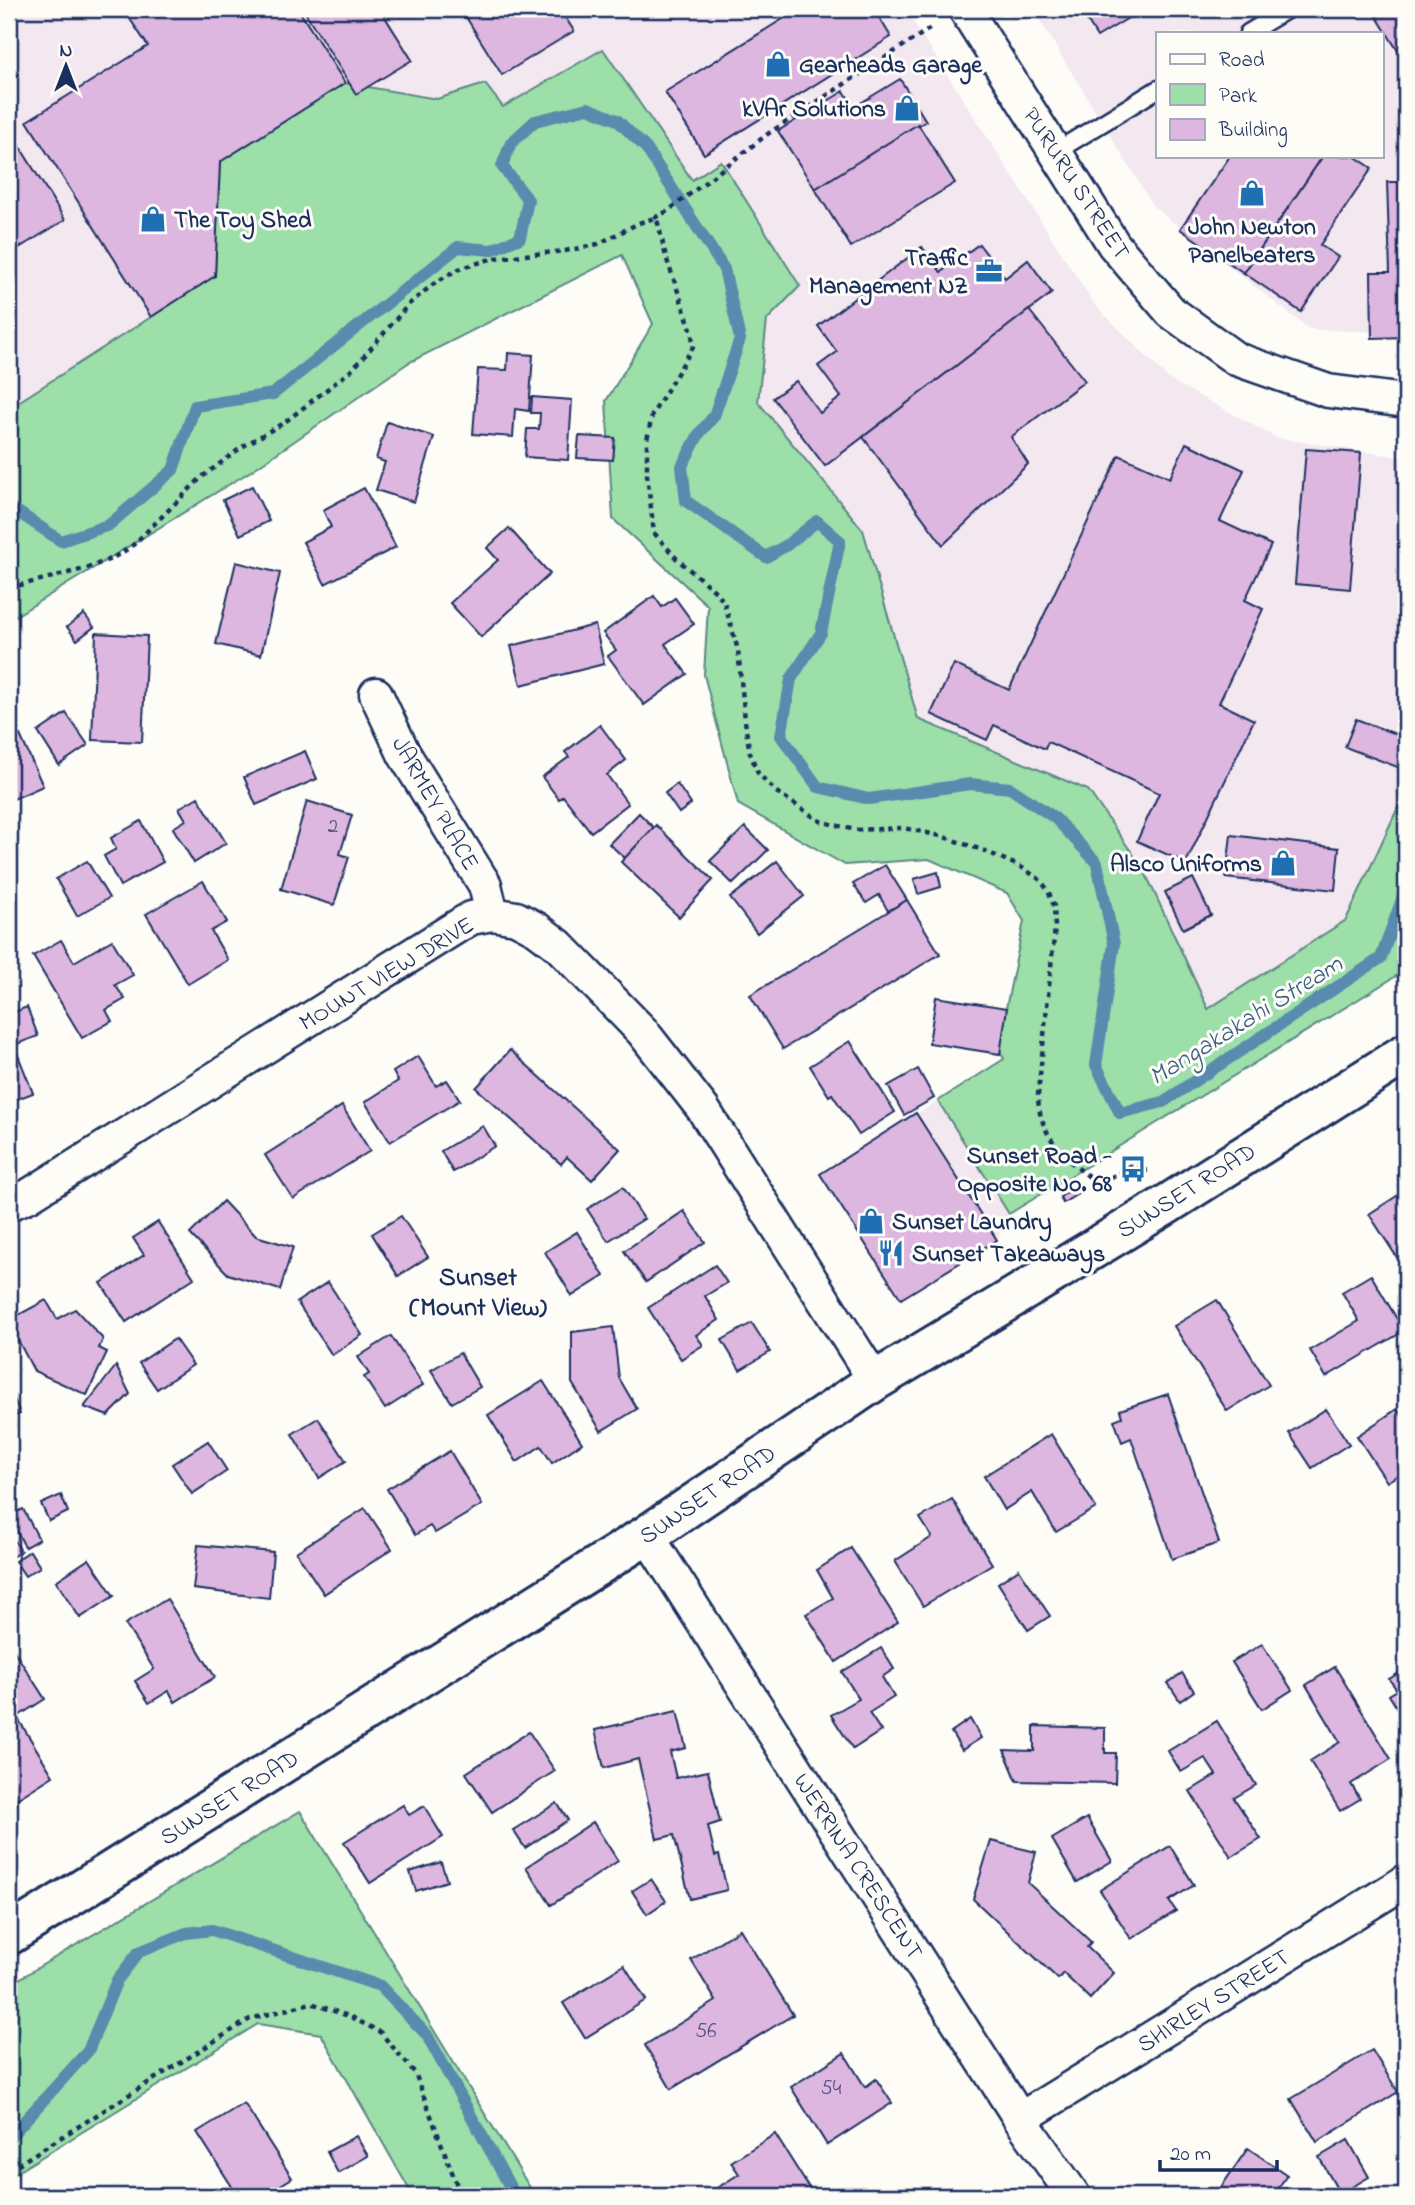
<svg xmlns="http://www.w3.org/2000/svg" width="1415" height="2205" font-family="'Indie Flower',sans-serif">
<style>
.built{fill:#f3e7f0;fill-rule:evenodd}
.green{fill:#9cdfa9;stroke:#5c8784;stroke-width:2}
.lines{fill:none;stroke-linecap:round;stroke-linejoin:round}
.stream{stroke:#598bae;stroke-width:12}
.building{fill:#ddb7e0;stroke:#1b2f5e;stroke-width:2}
.lane-casing{stroke:#1b2f5e;stroke-width:21}
.street-casing{stroke:#1b2f5e;stroke-width:37}
.secondary-casing{stroke:#1b2f5e;stroke-width:44}
.path{stroke:#1b2f5e;stroke-width:4.5;stroke-dasharray:5 5;stroke-linecap:butt}
.lane{stroke:#fdfcf7;stroke-width:16}
.street{stroke:#fdfcf7;stroke-width:32}
.secondary{stroke:#fdfcf7;stroke-width:38}
.labels{text-anchor:middle;stroke-width:6;stroke-linejoin:round;paint-order:stroke}
.number-label{font-size:21px;fill:#4c517e}
.poi-label{font-size:24px;font-weight:bold;fill:#1b2f5e;stroke:#fdfcf7;text-anchor:start}
.street-label{font-size:24px;fill:#1b2f5e;stroke:#fdfcf7}
.water-label{font-size:26px;font-style:italic;fill:#3a5d86;stroke:#fdfcf7}
.neighbourhood-label{font-size:26px;font-weight:bold;fill:#1b2f5e;stroke:#fdfcf7}
</style>
<rect width="100%" height="100%" fill="#fdfcf7"/>
<filter id="ink" filterUnits="userSpaceOnUse"><feTurbulence type="fractalNoise" baseFrequency=".0143" numOctaves="2"/><feDisplacementMap in="SourceGraphic" scale="14" xChannelSelector="R" yChannelSelector="G"/><feConvolveMatrix kernelMatrix="1 2 1 2 8 2 1 2 1" color-interpolation-filters="sRGB"/></filter>
<g filter="url(#ink)">
<g class="built">
<polygon points="19,9 905,9 1094,304 1170,380 1277,438 1406,458 1406,790 1346,920 1208,1010 1144,870 1088,790 918,720 863,530 758,402 767,320 800,286 722,161 692,180 603,49 503,107 485,84 437,99 345,83 220,162 215,276 9,408 9,15"/>
<path d="M1033 9H1406V333L1309 329 1154 207ZM1158 33H1382V156H1158Z"/>
<polygon points="938,1101 1009,1214 997,1240 901,1299 820,1174"/>
</g>
<g class="green">
<polygon points="603,49 692,180 721,161 800,286 767,320 758,402 863,530 918,719 1088,790 1144,870 1208,1009 1346,920 1406,790 1406,970 1009,1214 938,1101 1004,1059 998,1047 1024,921 1007,893 929,859 845,865 738,804 704,675 708,606 613,519 606,401 653,324 622,255 408,363 251,471 9,620 9,408 215,276 220,162 345,83 437,99 485,84 503,107"/>
<polygon points="300,1811 535,2196 413,2196 321,2034 258,2024 9,2177 9,1985"/>
</g>
<g class="lines">
<g class="stream">
<polyline points="9,506 61,541 109,525 173,470 195,406 273,394 458,247 491,250 520,238 528,200 502,166 511,143 535,121 588,108 617,120 646,148 724,269 740,339 714,416 699,434 682,466 686,501 766,557 787,545 817,521 840,541 821,633 791,679 781,736 818,787 869,799 970,784 1010,788 1055,818 1097,863 1114,944 1096,1065 1120,1113 1163,1102 1381,958 1406,888"/>
<polyline points="9,2138 88,2051 117,1980 139,1952 186,1933 212,1930 380,1986 427,2035 515,2196"/>
</g>
</g>
<g class="building">
<polygon points="139,9 298,9 345,83 220,162 215,276 151,317 27,121 148,46 128,16"/>
<polygon points="303,9 380,9 412,60 356,94"/>
<polygon points="461,9 560,9 574,31 502,75"/>
<polygon points="799,9 874,9 891,37 704,154 665,92"/>
<polygon points="1080,9 1143,9 1097,37"/>
<polygon points="1372,9 1406,9 1406,64"/>
<polygon points="900,79 926,121 815,189 778,131 844,91 854,107"/>
<polygon points="918,124 955,183 851,247 815,189"/>
<polygon points="9,129 65,220 14,251 9,243"/>
<polygon points="1230,156 1323,156 1244,273 1180,229"/>
<polygon points="1323,156 1354,156 1372,168 1320,245 1338,257 1301,312 1244,273"/>
<polygon points="1387,182 1406,182 1406,337 1372,338 1371,272 1390,272"/>
<polygon points="979,244 1005,278 1028,260 1052,293 825,466 773,398 796,381 820,413 841,397 818,366 837,352 818,326 922,247 941,272"/>
<polygon points="1029,310 1085,381 1011,437 1028,464 943,545 863,437"/>
<polygon points="508,353 533,355 529,411 515,409 513,437 473,434 478,369 507,370"/>
<polygon points="532,397 572,400 568,460 525,457 527,429 539,429 540,413 531,413"/>
<polygon points="387,422 434,437 414,502 376,490 385,462 376,459"/>
<polygon points="579,436 615,438 613,460 577,458"/>
<polygon points="1186,443 1244,470 1220,521 1271,545 1245,600 1263,609 1219,703 1254,720 1186,863 1137,841 1159,793 1048,742 1045,749 994,725 987,740 931,714 954,664 1009,690 1119,455 1170,478"/>
<polygon points="1306,449 1361,453 1350,589 1295,584"/>
<polygon points="252,486 269,521 240,535 223,500"/>
<polygon points="364,488 396,547 325,584 303,542 331,527 323,510"/>
<polygon points="509,528 550,574 481,637 450,603 498,560 487,548"/>
<polygon points="236,562 280,573 261,655 216,644"/>
<polygon points="654,596 662,607 675,598 694,624 665,644 687,674 644,705 608,656 616,650 603,633"/>
<polygon points="84,614 94,627 77,640 67,627"/>
<polygon points="595,625 604,664 521,685 511,646"/>
<polygon points="96,633 147,636 142,742 92,740"/>
<polygon points="66,713 88,745 59,765 38,732"/>
<polygon points="1356,719 1406,738 1406,751 1400,768 1345,747"/>
<polygon points="600,725 626,760 607,775 628,804 591,832 563,796 559,799 542,777 569,757 565,752"/>
<polygon points="20,735 43,786 9,801 9,740"/>
<polygon points="305,751 317,779 256,805 244,777"/>
<polygon points="677,784 691,804 679,813 665,793"/>
<polygon points="198,797 226,843 194,863 173,828 186,820 179,808"/>
<polygon points="307,801 352,815 340,854 349,857 334,905 281,889"/>
<polygon points="639,813 654,828 625,858 609,844"/>
<polygon points="141,821 163,862 120,886 104,856 116,849 111,838"/>
<polygon points="656,825 713,880 679,917 621,862"/>
<polygon points="745,827 768,850 733,884 710,861"/>
<polygon points="1231,835 1339,848 1335,890 1226,878"/>
<polygon points="87,861 109,898 77,916 56,879"/>
<polygon points="777,861 804,896 757,933 730,898"/>
<polygon points="885,865 907,900 888,911 879,895 866,903 853,884"/>
<polygon points="938,872 941,887 918,894 914,879"/>
<polygon points="1193,878 1211,915 1183,929 1165,892"/>
<polygon points="203,881 227,922 211,931 228,960 188,984 146,914"/>
<polygon points="907,900 940,954 783,1049 750,995"/>
<polygon points="61,940 74,962 112,940 133,975 115,985 125,999 106,1010 112,1021 82,1038 33,956"/>
<polygon points="936,997 1007,1008 1000,1054 929,1043"/>
<polygon points="27,1007 38,1036 14,1045 33,1093 9,1102 9,1014"/>
<polygon points="850,1041 895,1112 859,1135 832,1094 829,1096 810,1066"/>
<polygon points="510,1050 620,1149 592,1180 567,1157 561,1164 476,1088"/>
<polygon points="418,1056 436,1086 447,1080 460,1100 390,1142 365,1102 398,1081 393,1072"/>
<polygon points="918,1069 934,1098 904,1115 888,1086"/>
<polygon points="342,1106 370,1151 293,1199 265,1155"/>
<polygon points="916,1113 997,1240 901,1299 820,1174"/>
<polygon points="483,1126 495,1146 453,1172 441,1151"/>
<polygon points="1077,1186 1081,1192 1063,1203 1060,1197"/>
<polygon points="623,1187 644,1219 608,1241 587,1209"/>
<polygon points="1406,1190 1406,1253 1398,1259 1369,1214"/>
<polygon points="223,1201 256,1236 293,1247 280,1290 228,1274 190,1234"/>
<polygon points="684,1211 705,1242 646,1282 624,1251"/>
<polygon points="401,1216 428,1257 398,1276 372,1234"/>
<polygon points="158,1222 194,1278 126,1322 101,1283 144,1255 133,1238"/>
<polygon points="577,1232 604,1276 572,1296 545,1252"/>
<polygon points="715,1265 727,1283 705,1296 719,1320 696,1335 703,1345 681,1359 648,1308"/>
<polygon points="1371,1275 1404,1331 1326,1377 1310,1350 1359,1321 1342,1292"/>
<polygon points="328,1282 362,1335 332,1355 297,1302"/>
<polygon points="46,1300 57,1319 75,1309 103,1339 99,1348 107,1352 87,1395 34,1371 9,1323 9,1320"/>
<polygon points="1217,1300 1269,1385 1227,1411 1174,1326"/>
<polygon points="752,1323 770,1352 740,1370 722,1340"/>
<polygon points="613,1327 619,1378 637,1409 601,1431 572,1383 572,1332"/>
<polygon points="391,1336 423,1385 385,1409 364,1377 369,1374 358,1357"/>
<polygon points="175,1339 193,1365 157,1389 139,1363"/>
<polygon points="460,1353 480,1387 452,1403 431,1370"/>
<polygon points="116,1366 130,1394 108,1416 84,1407"/>
<polygon points="543,1381 582,1443 552,1463 541,1446 517,1462 488,1415"/>
<polygon points="9,1386 20,1414 9,1418"/>
<polygon points="1168,1394 1219,1543 1172,1559 1131,1438 1122,1442 1114,1420 1122,1417 1120,1410"/>
<polygon points="1326,1409 1349,1444 1312,1468 1289,1433"/>
<polygon points="1397,1409 1406,1423 1406,1470 1387,1482 1357,1436"/>
<polygon points="318,1418 346,1461 319,1478 292,1434"/>
<polygon points="1051,1434 1096,1508 1056,1532 1032,1492 1004,1510 984,1476"/>
<polygon points="208,1441 227,1471 192,1494 172,1464"/>
<polygon points="450,1451 482,1505 435,1533 430,1526 415,1535 387,1489"/>
<polygon points="61,1495 68,1512 49,1521 41,1504"/>
<polygon points="952,1499 992,1564 923,1606 895,1561 932,1537 920,1518"/>
<polygon points="365,1508 392,1549 324,1594 296,1552"/>
<polygon points="23,1509 39,1539 25,1547 9,1516"/>
<polygon points="9,1532 21,1551 9,1559"/>
<polygon points="198,1545 273,1552 269,1598 193,1589"/>
<polygon points="851,1548 898,1622 836,1662 806,1614 833,1598 817,1570"/>
<polygon points="30,1551 40,1567 25,1576 15,1561"/>
<polygon points="89,1559 114,1596 80,1618 56,1581"/>
<polygon points="1019,1569 1050,1616 1028,1630 998,1583"/>
<polygon points="167,1599 215,1677 175,1702 169,1691 149,1703 135,1681 154,1669 125,1624"/>
<polygon points="1262,1644 1292,1690 1262,1709 1232,1662"/>
<polygon points="11,1646 45,1699 17,1717 53,1776 9,1804 9,1647"/>
<polygon points="881,1648 894,1669 882,1677 894,1697 869,1713 881,1731 853,1749 831,1715 859,1699 842,1672"/>
<polygon points="1335,1667 1391,1759 1351,1784 1360,1799 1340,1811 1310,1761 1340,1742 1306,1685"/>
<polygon points="1406,1669 1406,1722 1389,1695 1397,1690 1389,1679"/>
<polygon points="1182,1673 1194,1691 1180,1701 1168,1683"/>
<polygon points="677,1711 686,1748 670,1752 676,1778 708,1771 720,1822 708,1826 715,1856 719,1855 727,1890 690,1899 674,1835 657,1839 638,1759 604,1768 595,1730"/>
<polygon points="970,1719 981,1738 962,1750 951,1732"/>
<polygon points="1217,1721 1256,1785 1234,1798 1261,1839 1231,1857 1190,1791 1216,1775 1205,1758 1181,1772 1168,1751"/>
<polygon points="1034,1726 1105,1728 1105,1753 1116,1753 1115,1783 1017,1781 1004,1750 1034,1751"/>
<polygon points="529,1732 555,1771 492,1812 466,1773"/>
<polygon points="557,1803 568,1820 525,1848 513,1830"/>
<polygon points="403,1805 409,1815 424,1806 443,1837 370,1883 344,1842"/>
<polygon points="1087,1818 1112,1861 1077,1882 1052,1839"/>
<polygon points="593,1822 618,1861 551,1905 526,1867"/>
<polygon points="991,1841 1036,1852 1028,1883 1091,1942 1087,1947 1114,1973 1090,1999 1063,1973 1058,1979 973,1899"/>
<polygon points="1170,1846 1194,1885 1169,1901 1176,1911 1131,1939 1100,1890"/>
<polygon points="441,1862 447,1881 416,1891 410,1872"/>
<polygon points="651,1879 666,1901 647,1914 632,1891"/>
<polygon points="740,1929 793,2015 671,2089 645,2045 716,2001 691,1960"/>
<polygon points="624,1965 646,2000 585,2038 563,2003"/>
<polygon points="1372,2050 1398,2092 1317,2142 1291,2099"/>
<polygon points="844,2053 865,2087 876,2079 892,2103 827,2145 791,2087"/>
<polygon points="244,2103 292,2178 263,2196 238,2196 197,2132"/>
<polygon points="775,2134 811,2191 803,2196 723,2196 717,2188 739,2174 731,2162"/>
<polygon points="356,2136 368,2156 338,2173 327,2152"/>
<polygon points="1348,2140 1369,2177 1340,2194 1319,2157"/>
<polygon points="1248,2148 1287,2175 1273,2196 1215,2196"/>
</g>
<g class="lines">
<g class="lane-casing">
<g id="lane">
<polyline points="1248,33 1288,9"/>
<polyline points="1055,152 1158,89"/>
</g>
</g>
<g class="street-casing">
<g id="street">
<polyline points="965,9 1114,245 1171,312 1236,359 1328,391 1406,401"/>
<polyline points="376,694 404,754 485,885 492,914"/>
<polyline points="9,1204 28,1196 453,929 471,918 492,914 516,918 537,929 558,945 642,1031 703,1109 875,1381"/>
<polyline points="647,1535 1020,2119 1074,2196"/>
<polyline points="1020,2119 1406,1881"/>
</g>
</g>
<g class="secondary-casing">
<polyline id="secondary" points="9,1935 647,1535 875,1381 1166,1205 1406,1053"/>
</g>
<g class="path">
<polyline points="654,218 668,211 769,133 934,26"/>
<path d="M9 588 84 569 111 559 131 547 202 477 242 447 285 422 353 369 409 304 436 282 459 269 494 258 565 251 598 244 639 223 654 218 658 223 666 257 692 332 693 347 652 415 647 440V475L654 533 677 559 716 592 724 602 738 650 746 730 750 753 758 773 775 791 820 821 855 830 904 828 941 836 985 851 1021 867 1039 879 1048 890 1054 906 1055 927 1038 1095C1038 1136 1068 1163 1100 1184L1130 1166H1145L1146 1173"/>
<polyline points="9,2170 250,2019 311,2003 351,2017 380,2032 415,2073 461,2196"/>
</g>
<use href="#lane" class="lane"/>
<use href="#street" class="street"/>
<use href="#secondary" class="secondary"/>
</g>
</g>
<defs>
<g id="shop-bare" transform="scale(2.1)"><path d="M-5-2.5h2.3a2.7 3.5 0 0 1 5.4 0H5L5.5 6h-11ZM-1.5-2.5h3a1.5 2.3 0 0 0-3 0Z" fill="#1f6fb2" stroke="#fdfcf7" stroke-width="2.5" paint-order="stroke"/></g>
<g id="office-bare" transform="scale(2.1)"><path d="M-6-3h4V-5.5h4V-3h4V5H-6ZM-1-4.5V-3h2v-1.5ZM-6 0V1H6V0Z" fill="#1f6fb2" stroke="#fdfcf7" stroke-width="2.5" paint-order="stroke"/></g>
<g id="bus-bare" transform="scale(2.1)"><path d="M-5-6H5V4H4V6H2V4H-2V6H-4V4H-5ZM-3.5-4V0h7V-4ZM-3.5 1.2v1.5H-2V1.2ZM2 1.2v1.5H3.5V1.2Z" fill="#1f6fb2" stroke="#fdfcf7" stroke-width="2.5" paint-order="stroke"/></g>
<g id="restaurant-bare" transform="scale(2.1)"><path d="M-5-6h1v4h1v-4h1v4h1v-4h1v5L-1.5 .5V6h-2V.5L-5-1ZM5-6V6H3V1.5H1.5Q1.5-4 5-6Z" fill="#1f6fb2" stroke="#fdfcf7" stroke-width="2.5" paint-order="stroke"/></g>
</defs>
<g fill-rule="evenodd">
<use href="#shop-bare" x="778" y="64"/>
<use href="#shop-bare" x="907" y="108"/>
<use href="#shop-bare" x="1252" y="193"/>
<use href="#shop-bare" x="153" y="219"/>
<use href="#office-bare" x="989" y="271"/>
<use href="#shop-bare" x="1283" y="863"/>
<use href="#bus-bare" x="1133" y="1169"/>
<use href="#shop-bare" x="871" y="1221"/>
<use href="#restaurant-bare" x="891" y="1253"/>
</g>
<g class="labels">
<g class="number-label">
<text x="333" y="832">2</text>
<text x="706" y="2037">56</text>
<text x="831" y="2094">54</text>
</g>
<g class="poi-label">
<text x="799" y="72">Gearheads Garage</text>
<text x="886" y="116" text-anchor="end">kVAr Solutions</text>
<text x="174" y="227">The Toy Shed</text>
<text x="1252" y="234" text-anchor="middle">John Newton<tspan x="1252" dy="28">Panelbeaters</tspan></text>
<text x="968" y="265" text-anchor="end">Traffic<tspan x="968" dy="28">Management NZ</tspan></text>
<text x="1262" y="871" text-anchor="end">Alsco Uniforms</text>
<text x="1112" y="1163" text-anchor="end">Sunset Road -<tspan x="1112" dy="28">Opposite No. 68</tspan></text>
<text x="892" y="1229">Sunset Laundry</text>
<text x="912" y="1261">Sunset Takeaways</text>
</g>
<g class="street-label">
<text transform="translate(1077 183) rotate(57)" y="8">PURURU STREET</text>
<text transform="translate(436 803) rotate(60)" y="8">JARMEY PLACE</text>
<text transform="translate(386 973) rotate(-31)" y="8">MOUNT VIEW DRIVE</text>
<text transform="translate(1186 1190) rotate(-32)" y="8">SUNSET ROAD</text>
<text transform="translate(707 1494) rotate(-34)" y="8">SUNSET ROAD</text>
<text transform="translate(229 1797) rotate(-32)" y="8">SUNSET ROAD</text>
<text transform="translate(859 1866) rotate(57)" y="8">WERRINA CRESCENT</text>
<text transform="translate(1213 2000) rotate(-32)" y="8">SHIRLEY STREET</text>
</g>
<g class="water-label">
<text transform="translate(1245 1019) rotate(-32)" y="9">Mangakakahi Stream</text>
</g>
<g class="neighbourhood-label">
<text x="478" y="1285">Sunset<tspan x="478" dy="30">(Mount View)</tspan></text>
</g>
</g>
<rect width="1415" height="2205" fill="none" stroke="#fdfcf7" stroke-width="35"/>
<rect x="18" y="18" width="1380" height="2170" fill="none" stroke="#1b2f5e" stroke-width="2.5" filter="url(#ink)"/>
<rect x="1156" y="32" width="228" height="126" fill="#fdfcf7" stroke="#a3aaba" stroke-width="2"/>
<rect x="1170" y="54" width="35" height="10" fill="#fdfcf7" stroke="#a3aaba" stroke-width="2"/>
<text x="1219" y="66" font-size="21" fill="#1b2f5e">Road</text>
<rect x="1170" y="84" width="35" height="21" fill="#9cdfa9" stroke="#a3aaba" stroke-width="2"/>
<text x="1219" y="102" font-size="21" fill="#1b2f5e">Park</text>
<rect x="1170" y="119" width="35" height="21" fill="#ddb7e0" stroke="#a3aaba" stroke-width="2"/>
<text x="1219" y="136" font-size="21" fill="#1b2f5e">Building</text>
<g transform="translate(66 66)" stroke="#fdfcf7" stroke-width="5" paint-order="stroke">
<path d="M0-5L12 26L0 18L-12 26Z" fill="#1b2f5e"/>
<text y="-10" font-size="19" font-weight="bold" text-anchor="middle" fill="#1b2f5e">N</text>
</g>
<path d="M1160 2160v10h117v-10" fill="none" stroke="#1b2f5e" stroke-width="3.5"/>
<text x="1170" y="2160" font-size="21" fill="#1b2f5e" stroke="#fdfcf7" stroke-width="5" paint-order="stroke">20 m</text>
</svg>
